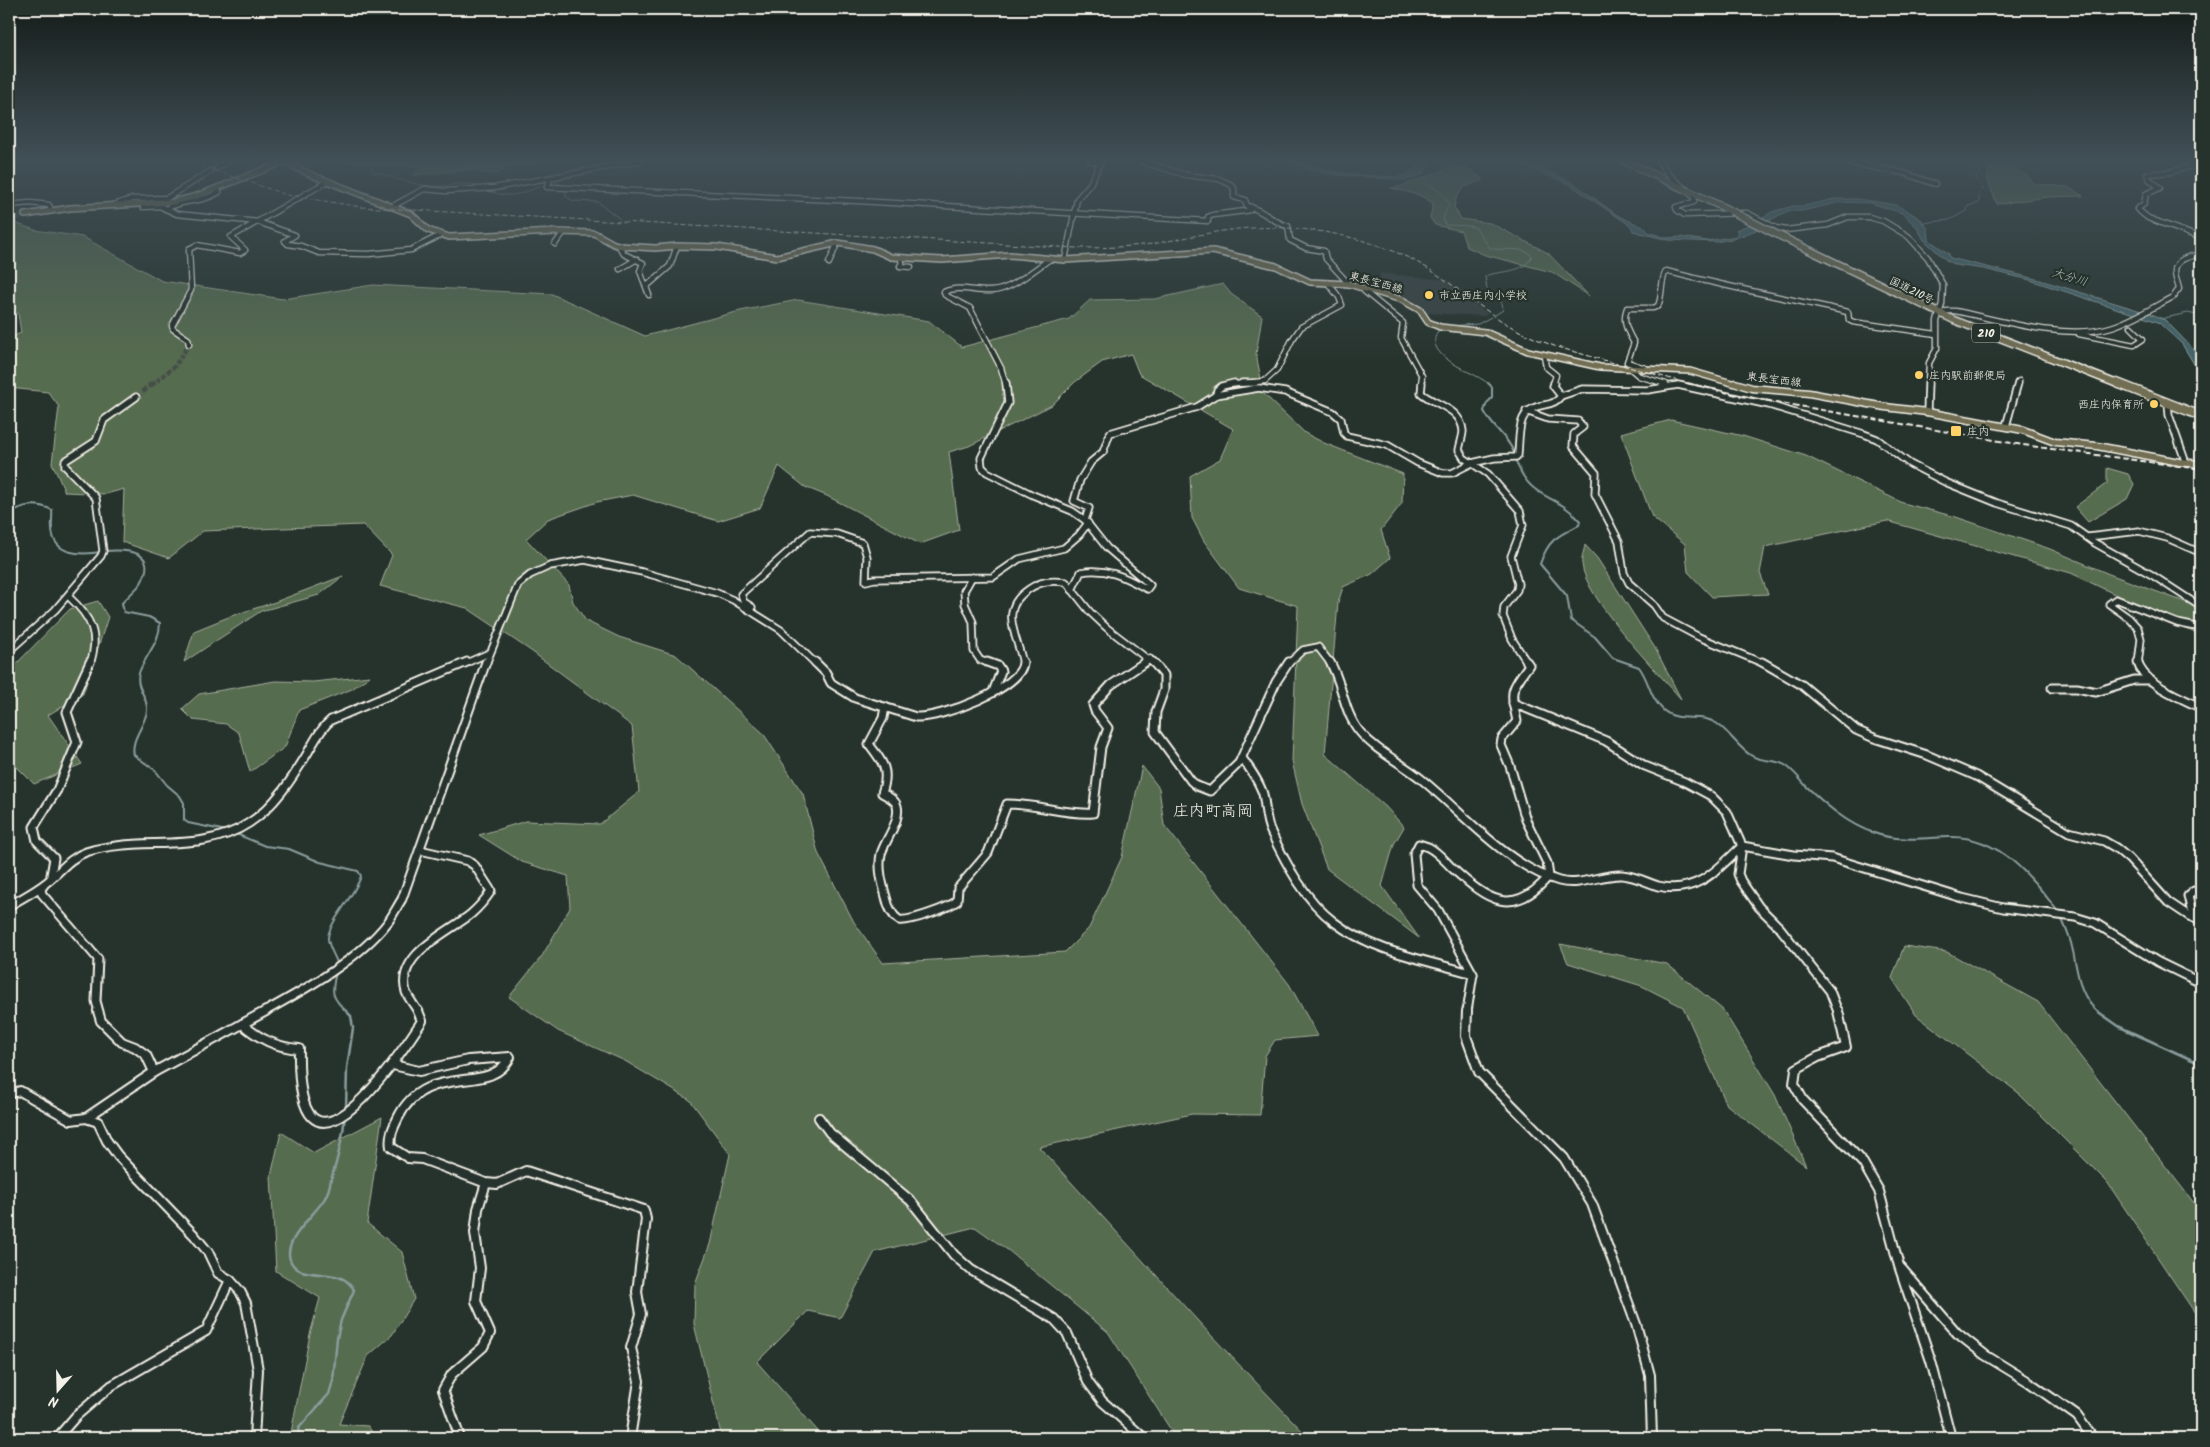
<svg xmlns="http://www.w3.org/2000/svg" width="2210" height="1447" font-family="Kalam,'Klee One',sans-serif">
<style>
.built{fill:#394342}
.green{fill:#576c50;stroke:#a6ae9c}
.water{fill:#45656b;stroke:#8b9d9d}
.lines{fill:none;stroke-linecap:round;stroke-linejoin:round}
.stream-far2{stroke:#8b9d9d;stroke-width:1}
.stream-far1{stroke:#8b9d9d;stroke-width:2}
.stream{stroke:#8b9d9d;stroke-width:2.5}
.minor-tunnel-far1{stroke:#455049;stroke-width:4.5;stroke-dasharray:4.5 2;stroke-linecap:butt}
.minor-tunnel{stroke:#455049;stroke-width:5.5;stroke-dasharray:5.5 2.5;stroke-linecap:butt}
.major-tunnel{stroke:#455049;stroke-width:5;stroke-dasharray:5 2.5;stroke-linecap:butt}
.minor-far3-casing{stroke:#f4f1e8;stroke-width:7}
.minor-far2-casing{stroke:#f4f1e8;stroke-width:9}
.minor-far1-casing{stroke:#f4f1e8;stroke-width:11}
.minor-casing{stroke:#f4f1e8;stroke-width:12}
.major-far1-casing{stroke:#f4f1e8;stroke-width:8}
.major-casing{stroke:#f4f1e8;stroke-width:9}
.highway-far1-casing{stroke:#f4f1e8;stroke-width:9}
.highway-casing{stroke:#f4f1e8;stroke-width:11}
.minor-far3{stroke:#26332d;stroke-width:4.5}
.minor-far2{stroke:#26332d;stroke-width:5.5}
.minor-far1{stroke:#26332d;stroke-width:7}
.minor{stroke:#26332d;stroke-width:8}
.major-far1{stroke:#726e52;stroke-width:5}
.major{stroke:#726e52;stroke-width:6}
.highway-far1{stroke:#726e52;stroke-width:6}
.highway{stroke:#726e52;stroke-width:8}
.rail-far1{stroke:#f4f1e8;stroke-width:1;stroke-dasharray:5 2.5;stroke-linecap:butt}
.rail{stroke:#f4f1e8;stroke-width:2;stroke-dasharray:6 3;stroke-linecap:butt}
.highway-bridge-casing{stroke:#f4f1e8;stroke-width:9;stroke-linecap:butt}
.highway-bridge{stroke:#726e52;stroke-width:6}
.poi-dot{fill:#ffd166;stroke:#26332d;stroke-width:2}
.labels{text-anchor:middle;stroke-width:4.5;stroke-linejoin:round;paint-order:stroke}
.far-street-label{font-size:11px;fill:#f4f1e8;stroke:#26332d}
.far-poi-label{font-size:11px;fill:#f4f1e8;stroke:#26332d;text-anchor:start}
.far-water-label{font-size:12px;font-style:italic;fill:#aeb9b6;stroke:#26332d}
.shield{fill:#26332d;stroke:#b6b8b0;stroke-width:1}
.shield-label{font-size:12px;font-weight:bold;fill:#f4f1e8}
.quarter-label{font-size:16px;fill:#f4f1e8;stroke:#26332d}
</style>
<rect width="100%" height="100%" fill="#26332d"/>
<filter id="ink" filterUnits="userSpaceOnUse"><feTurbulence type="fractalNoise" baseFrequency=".02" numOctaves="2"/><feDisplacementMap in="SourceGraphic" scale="10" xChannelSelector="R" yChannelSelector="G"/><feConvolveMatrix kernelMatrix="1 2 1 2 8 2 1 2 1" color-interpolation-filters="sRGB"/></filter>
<g filter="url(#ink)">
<polygon class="built" points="1380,273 1445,280 1488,314 1484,316 1427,313 1414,301 1379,290"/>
<g class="green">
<polygon points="528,161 549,161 511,167 495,174 469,170 414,175 419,169 434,167 492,168"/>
<polygon points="2006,164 2028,176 2034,184 2068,187 2083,196 2047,197 1997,204 1987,179 1989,168"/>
<path d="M1454 166 1469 169 1484 180C1466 186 1458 187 1454 207L1461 219 1490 223 1548 253 1589 296 1552 272 1485 255 1467 247 1461 231 1435 225 1430 218 1433 203 1419 195 1391 188 1402 186Z"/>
<polygon points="9,221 35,230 83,237 162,281 283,299 373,285 552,294 645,336 740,311 798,300 929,321 962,347 1069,319 1090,300 1155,299 1223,284 1231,294 1262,316 1256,354 1264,394 1305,433 1324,443 1403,474 1402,503 1381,530 1390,558 1372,574 1343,587 1338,603 1325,754 1386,807 1404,827 1394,844 1382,886 1419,938 1327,869 1302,804 1292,761 1298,606 1239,588 1204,541 1192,518 1190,476 1220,459 1233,429 1139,374 1131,354 1102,362 1075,382 1052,405 969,446 949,452 959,530 920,544 827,496 805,487 779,466 760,508 718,521 633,495 597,502 548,519 526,539 569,585 573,602 586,621 619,637 676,655 763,733 803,794 818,853 854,922 883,963 1065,952 1089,928 1122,857 1142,766 1159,788 1164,825 1289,984 1318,1036 1275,1040 1265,1056 1260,1115 1192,1114 1039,1147 1208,1332 1309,1438 1176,1438 1108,1332 1009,1251 975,1227 875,1252 840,1318 808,1311 757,1362 824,1438 722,1438 694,1324 695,1284 710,1244 730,1154 690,1100 625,1061 558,1031 509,997 542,956 570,908 568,876 522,862 479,835 526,821 600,824 639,792 632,726 531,651 467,608 380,586 392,555 363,525 203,531 169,558 122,542 124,489 106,494 65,492 52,463 59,407 48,392 9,388 9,338 21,333 18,313 9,315"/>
<polygon points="1671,420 1743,436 1806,456 1903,503 1956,517 2050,549 2109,574 2201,608 2201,636 2071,573 1887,521 1765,547 1760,573 1768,594 1712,597 1688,572 1685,544 1652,517 1621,433"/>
<polygon points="2107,468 2128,474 2134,484 2127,499 2088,522 2075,507 2107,483"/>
<path d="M1585 545 1597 558 1655 648 1681 699C1656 670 1585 599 1582 564 1581 558 1584 551 1585 545Z"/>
<polygon points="343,576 319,595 261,611 184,662 194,631 231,616 275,602"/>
<polygon points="98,601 108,617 83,694 48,715 82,764 34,784 9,759 9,668 17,663 70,609"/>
<polygon points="370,676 352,689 299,710 285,747 250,772 239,733 226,724 193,720 182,709 199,694 275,681 313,682"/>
<polygon points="1560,944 1667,964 1723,1010 1775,1095 1806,1166 1727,1105 1683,1007 1642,986 1568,963"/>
<polygon points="1904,946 1947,952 2038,1002 2201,1212 2201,1322 2107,1182 2016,1091 1916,1015 1892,978"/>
<polygon points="382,1117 367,1223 402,1252 414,1299 392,1335 368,1356 339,1424 368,1426 376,1438 290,1438 310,1334 320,1298 276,1271 271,1176 281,1132 314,1153"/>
</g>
<g class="water">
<path d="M342 161C370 161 398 164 427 164 459 165 491 161 524 161L492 168 479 166 454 169 405 166 392 167Z"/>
<polygon points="1286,161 1296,161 1331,171 1360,175 1397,177 1410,174 1410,172 1424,161 1431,161 1423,174 1407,180 1338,175 1310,170"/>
<polygon points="1505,161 1524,161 1572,182 1617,215 1645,228 1648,232 1667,238 1681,237 1707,241 1736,236 1738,232 1736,230 1751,224 1772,212 1793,206 1804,206 1834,199 1858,199 1896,205 1911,213 1922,220 1928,229 1929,240 1949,254 1950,258 2040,280 2154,315 2165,320 2201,357 2201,369 2194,364 2182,344 2158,322 2030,280 1984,269 1955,265 1946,260 1924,240 1917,227 1902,213 1871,203 1841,202 1802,211 1788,211 1770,220 1766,226 1736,238 1716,242 1668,240 1633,231 1631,226 1569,184 1533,169"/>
</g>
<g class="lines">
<g class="stream-far2">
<path d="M370 163 372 171C391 177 410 184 430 186 448 188 464 179 481 187"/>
<path d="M1413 179C1428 184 1441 189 1449 204L1443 218 1445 225 1469 226 1476 228 1490 248C1504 252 1521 245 1532 256 1524 274 1501 270 1485 276L1487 289 1502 303 1503 310 1495 315"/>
<path d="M485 190C494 193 503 196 513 195 518 194 524 193 528 191 540 187 566 172 566 196L573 201 598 202 620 219"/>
<polyline points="1922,223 1949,220 1967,211 1968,206 1979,203 1979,195 1983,189 1976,177 1980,174 1977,165 1983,161"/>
<polyline points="2160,319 2188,313 2201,316"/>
<polyline points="1448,326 1478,324 1491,317"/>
<path d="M1440 328C1417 357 1476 371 1490 385"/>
</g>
<g class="stream-far1">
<path d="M1488 383 1492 387V398L1487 403 1484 411C1492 428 1509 437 1515 455"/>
<path d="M1515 459C1531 503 1555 491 1580 521L1579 525C1557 536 1548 540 1540 564L1567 596 1571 620 1595 637 1613 658 1639 667C1649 680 1650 698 1663 710 1679 724 1699 712 1716 723 1730 732 1738 748 1752 756 1762 762 1775 759 1785 765 1793 770 1800 779 1806 786 1826 805 1847 824 1874 833 1898 842 1924 838 1949 837 1999 835 2032 877 2059 913"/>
<path d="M9 513C24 505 36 502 52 510 53 517 51 523 52 529 53 556 82 555 101 552"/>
<path d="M105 551C128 549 159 551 141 583 136 590 128 596 122 603L124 612 149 617 160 623C160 643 145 655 139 673 135 688 148 696 147 710 146 725 130 739 134 755L155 770 167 785 180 796 184 803V820L188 823 227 831"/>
<path d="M234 833 265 846 289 849 320 862 358 871 361 876C356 894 327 924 328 939 329 948 335 956 338 965"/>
<path d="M2061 917C2065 927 2070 937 2072 947 2078 971 2078 995 2098 1012"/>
<path d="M336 972C331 993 331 997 347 1012"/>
</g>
<g class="stream">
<polyline points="2097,1011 2120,1027 2201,1064"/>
<polyline points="346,1109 347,1068 353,1028 351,1016 346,1011"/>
<path d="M300 1438 298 1429 329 1394 333 1381 337 1338 341 1320 354 1290C341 1264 302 1283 291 1262 280 1242 316 1214 325 1198 328 1193 330 1185 331 1180 338 1158 343 1138 345 1116"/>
</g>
<polyline class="minor-tunnel-far1" points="152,385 175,366 189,344"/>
<polyline class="minor-tunnel" points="136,397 153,383"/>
<polyline class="major-tunnel" points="9,220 25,215"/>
<g class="minor-far3-casing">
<g id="minor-far3">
<polyline points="1090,161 1100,162"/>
<path d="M1140 161 1186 175 1219 179 1230 184 1234 188V197L1245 200 1247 206C1264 210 1272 222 1288 226L1290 240 1306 248 1324 251 1326 259 1349 284"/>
<polyline points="1659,161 1667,173 1694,197 1694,202 1676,207 1677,210 1685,215 1747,213 1776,228 1786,230 1828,225 1848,217 1869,217 1883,221 1908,236 1928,258 1943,285 1942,304 1937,321 1937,348 1929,363 1928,385"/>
<polyline points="1841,161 1904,173 1935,184"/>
<polyline points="2201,167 2191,166 2171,172 2147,174 2149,179 2160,188 2146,194 2144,204 2137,209 2148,218 2201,238"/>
<polyline points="217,168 229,161"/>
<polyline points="551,178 547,187 858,201 1208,221 1208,217 1213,215 1245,211 1250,210 1251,207"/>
<path d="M216 189 219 192C203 203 182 199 166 209L177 214 258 222 295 235 285 241 288 244 301 246 319 253 369 254 411 250 441 235"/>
<polyline points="144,204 143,207 160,206 166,209"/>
<polyline points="9,205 30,203 49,205 51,210"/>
<polyline points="114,205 132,199 167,198 211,171"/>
<polyline points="393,206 424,189 446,191 494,188 640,161"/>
<polyline points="555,244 564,232"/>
<polyline points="622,246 620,248 624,254 643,263 640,271 649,295"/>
<polyline points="901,259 902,263 900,266 911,267"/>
<polyline points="1065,260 1077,199 1090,184 1101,161"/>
<polyline points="829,263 837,244"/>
<polyline points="620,269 637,259"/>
<polyline points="647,286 670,266 677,246"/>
<polyline points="1363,288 1364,291 1403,323 1401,338 1422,376 1421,385"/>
<path d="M1941 314 1947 311H1955C2001 320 2065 341 2111 327 2132 321 2153 307 2173 297L2179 289C2178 283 2175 278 2175 272 2174 259 2191 256 2201 254"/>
<polyline points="2079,334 2134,345 2143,339 2131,327"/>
<polyline points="189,344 188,339 173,329 172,326 191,290 189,249 197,245 240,253 245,250 231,237 328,181"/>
<polyline points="1544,355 1546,367 1556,375 1553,385"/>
<path d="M1645 368 1627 362 1634 343C1627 331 1622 321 1627 308H1653L1658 306C1663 295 1660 282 1666 271 1726 287 1787 298 1848 312L1849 320 1853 322 1936 334"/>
<polyline points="1631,369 1639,376 1666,384"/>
<path d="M1006 385 1001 368 970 308 945 295 944 292C959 285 975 292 991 291 1012 290 1033 270 1050 259"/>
<polyline points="1227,385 1265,381 1277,370 1292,340 1301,327 1342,305 1339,297 1328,283"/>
<polyline points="2018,385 2019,381"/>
</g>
</g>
<g class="minor-far2-casing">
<g id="minor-far2">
<path d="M1006 383 1008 403 981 458 982 467 987 472 1033 495 1072 511 1085 520 1107 548 1150 585 1147 589C1125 577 1106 567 1081 572L1072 590"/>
<polyline points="1242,383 1255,383"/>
<path d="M1422 383 1421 393C1435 405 1461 408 1463 431 1463 436 1460 444 1459 450L1464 458 1488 474 1520 511 1523 525 1511 556 1518 584 1517 590 1504 607 1503 616 1512 639 1528 664"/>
<polyline points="1216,395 1217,390 1222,386 1234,383"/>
<polyline points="1561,396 1582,389 1648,390 1678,385 1769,405 1864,434 1877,439 1910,464 1945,482 1997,503 2071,526 2095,543 2152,575 2201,607"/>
<polyline points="2168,403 2169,415 2186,463"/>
<polyline points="1526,411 1548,419 1578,421 1583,427 1574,434 1573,446 1596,473 1595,494 1619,541 1624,573 1629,583 1654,605 1663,618 1699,637 1765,664"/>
<polyline points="1927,412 1928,383"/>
<polyline points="2006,426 2018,383"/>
<path d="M1085 520 1089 508 1074 501 1080 480 1091 462 1103 452 1110 433 1197 407 1216 395 1259 388 1285 392 1333 412 1341 419 1344 433 1347 436 1387 445 1418 463 1443 473H1452L1472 463 1494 458 1516 457 1518 455C1520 432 1516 409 1544 405 1552 404 1557 402 1561 396L1553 386 1554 383"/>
<polyline points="2088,537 2139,531 2167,538 2201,553"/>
<polyline points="972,577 964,591 965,604 973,622 974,651 980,660 991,664"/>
<path d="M69 597C91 617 100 635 90 664"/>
<polyline points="752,607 744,602 741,594 810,532 837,534 863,543 867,557 866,581 874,579 993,577 1019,559 1064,548 1079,535 1088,523"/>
<polyline points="9,651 55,610 101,556 103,551 96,498 65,466 65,461 96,441 104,420 136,397"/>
<polyline points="464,664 489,653"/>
<polyline points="486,664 518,585 530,575 550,566 585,560 642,572 717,593 733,600 781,630 816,664"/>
<path d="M1023 664C1018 636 997 610 1029 589 1041 581 1051 580 1066 582L1090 612 1107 628 1154 664"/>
<polyline points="1144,664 1150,659"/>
<polyline points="1288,664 1303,650 1318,647 1331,664"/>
<polyline points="2138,664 2141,639 2138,628 2129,618 2109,604 2116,599 2177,623 2201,628"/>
</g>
</g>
<g class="minor-far1-casing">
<g id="minor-far1">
<path d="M815 662 826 673 831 683 855 698 916 717C939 719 1023 688 1023 662"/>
<polyline points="987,662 998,666 1001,671 993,692"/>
<polyline points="1153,662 1164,675 1164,690 1156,712 1155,732 1191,781 1197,786 1210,791 1239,763 1276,682 1289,662"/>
<path d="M1330 662C1343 684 1343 712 1360 732 1376 751 1400 762 1420 778 1460 810 1508 867 1559 881 1580 887 1601 874 1622 875 1635 876 1646 882 1658 886 1696 895 1717 870 1742 846L1794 855 1832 858 1962 898 2003 908 2075 917 2095 923 2158 962 2201 983"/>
<polyline points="1762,662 1802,685 1856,730 1874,738 1927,755 1976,776 2069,832 2104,841 2116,848 2129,859 2168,902 2189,916 2201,921"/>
<path d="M2138 662C2142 684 2183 698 2201 708"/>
<polyline points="2052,688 2077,688 2096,692 2134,680 2148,680"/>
<polyline points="1513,703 1606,741 1645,766 1685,782 1711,796 1727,812 1742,846 1738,874 1741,881 1759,907 1780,928 1830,991 1838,1012"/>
<path d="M885 707 883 718 869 744C883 762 890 770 882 793 887 796 895 799 897 806 901 821 885 840 881 854 878 868 882 883 886 897 888 906 891 915 899 920 909 922 948 908 957 901L958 888 988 853 1007 804C1038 804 1064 815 1093 813L1101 747 1108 728 1095 711 1093 705 1111 685 1145 662"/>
<path d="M1242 758C1250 769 1259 781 1263 794 1266 807 1265 820 1271 832 1286 864 1305 900 1334 922 1373 952 1427 960 1473 974"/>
<polyline points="51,875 54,858 37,841 34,827 57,790 77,742 67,712 90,662"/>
<polyline points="44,885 41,889 42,894 98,959 96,1001 99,1012"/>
<path d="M9 906C22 898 36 891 47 882 61 871 69 858 86 852 139 835 201 855 249 823 274 807 292 779 307 754 314 742 320 729 331 720L467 662"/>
<polyline points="2199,919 2191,909 2188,896 2194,891 2201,893"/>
<path d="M264 1012C304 990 360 959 388 922 393 915 397 907 402 899L486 662"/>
<path d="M418 1012C415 1006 409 999 406 992 395 954 448 933 471 914 479 907 485 900 491 891L475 866 468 861 420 850"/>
<path d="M1467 1012 1473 974 1438 910 1417 885 1414 854 1419 844 1428 847C1438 852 1444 860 1452 868 1487 900 1513 919 1549 876L1547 863 1526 820 1510 766 1501 745 1502 739 1517 721C1510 690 1510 691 1529 665L1527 662"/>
</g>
</g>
<g class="minor-casing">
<g id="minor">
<polyline points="98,1011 101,1021 122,1042 135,1047 146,1055 154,1072"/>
<polyline points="1467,1011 1466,1036 1479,1072 1564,1158 1592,1204 1636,1324 1650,1375 1652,1438"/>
<polyline points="1838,1011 1846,1047 1818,1057 1796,1069 1794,1084 1803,1100 1863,1163 1879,1191 1899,1266 1931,1361 1951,1438"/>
<path d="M242 1024C260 1039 275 1047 299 1049 296 1203 388 1073 422 1021L418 1011"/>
<path d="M393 1065 419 1071 468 1060 510 1057C490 1098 427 1059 398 1118 393 1128 389 1136 391 1147L408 1158 422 1159 486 1183 497 1184 526 1171 644 1210 646 1219 637 1292 641 1314 631 1348 639 1381 630 1438"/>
<polyline points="9,1094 20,1091 71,1120 86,1118 154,1072 266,1011"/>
<polyline points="86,1118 98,1122 107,1141 118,1156 194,1235 208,1252 218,1273 230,1280 240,1291 246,1303 258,1370 254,1438"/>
<polyline points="819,1118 830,1133 911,1201 954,1255 971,1270 1054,1319 1067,1333 1088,1382 1102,1401 1144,1438"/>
<polyline points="1901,1268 1957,1333 1985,1355 2029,1382 2077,1416 2093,1438"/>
<polyline points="57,1438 76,1416 111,1386 206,1331 230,1280"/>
<polyline points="460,1438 443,1390 452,1374 483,1347 490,1333 476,1301 480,1268 475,1233 478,1209 486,1183"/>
</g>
</g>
<g class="major-far1-casing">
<g id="major-far1">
<polyline points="282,161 314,176 411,214 428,230 449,237 556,232 594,233 614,244 622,246 655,248 677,246 717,247 777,257 838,243 873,249 891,257 942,260 1010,255 1065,260 1213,251 1276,266 1310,282 1349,284 1402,300 1420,310 1428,322 1440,327 1485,332 1528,351 1600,367 1690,371 1739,385"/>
<polyline points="25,215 70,208 173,202 197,196 286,161"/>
</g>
</g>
<g class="major-casing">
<polyline id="major" points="1735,383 1752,388 1809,393 1885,407 1927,412 2023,430 2055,442 2097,446 2179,462 2201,464"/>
</g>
<g class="highway-far1-casing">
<g id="highway-far1">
<polyline points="1624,161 1731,211"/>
<polyline points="1778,235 1954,320 2120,385"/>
</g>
</g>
<g class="highway-casing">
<polyline id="highway" points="2117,383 2201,416"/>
</g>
<use href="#minor-far3" class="minor-far3"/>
<use href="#minor-far2" class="minor-far2"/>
<use href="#minor-far1" class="minor-far1"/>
<use href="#minor" class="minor"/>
<use href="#major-far1" class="major-far1"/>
<use href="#major" class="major"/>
<use href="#highway-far1" class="highway-far1"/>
<use href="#highway" class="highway"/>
<path class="rail-far1" d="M187 161 287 195 361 207 1076 248C1101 248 1127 247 1152 244 1181 239 1209 232 1238 229 1291 224 1348 232 1398 253 1440 271 1465 297 1502 321 1519 332 1538 340 1557 347L1693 385"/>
<polyline class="rail" points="1687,383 1741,396 2023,445 2201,469"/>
<g class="highway-bridge-casing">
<polyline id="highway-bridge" points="1731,211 1778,235"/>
</g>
<use href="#highway-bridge" class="highway-bridge"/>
</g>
</g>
<linearGradient id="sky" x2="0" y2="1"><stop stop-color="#151c19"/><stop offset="0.44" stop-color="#415057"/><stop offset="1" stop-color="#415057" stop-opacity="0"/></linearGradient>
<rect width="2210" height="363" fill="url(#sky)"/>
<g class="poi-dot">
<circle cx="1429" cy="295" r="5"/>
<circle cx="1919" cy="375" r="5"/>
<circle cx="2154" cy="404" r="5"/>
<rect x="1950" y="425" width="12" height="12" rx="2.5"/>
</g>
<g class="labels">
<g class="far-street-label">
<text transform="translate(1376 282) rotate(15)" y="4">東長宝西線</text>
<text transform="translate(1912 290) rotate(26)" y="4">国道210号</text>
<text transform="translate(1774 379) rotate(7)" y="4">東長宝西線</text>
</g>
<g class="far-poi-label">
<text x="1439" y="299">市立西庄内小学校</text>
<text x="1929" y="379">庄内駅前郵便局</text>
<text x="2144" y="408" text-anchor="end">西庄内保育所</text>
<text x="1967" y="435">庄内</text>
</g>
<g class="far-water-label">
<text transform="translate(2070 277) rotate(17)" y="4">大分川</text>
</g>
<rect class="shield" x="1972" y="323.5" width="28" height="19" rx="4"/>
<g class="shield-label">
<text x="1986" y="337">210</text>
</g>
<g class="quarter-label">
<text x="1213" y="816">庄内町高岡</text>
</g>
</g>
<rect width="2210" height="1447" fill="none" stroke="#26332d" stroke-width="30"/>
<rect x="15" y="15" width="2180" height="1417" fill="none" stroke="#f4f1e8" stroke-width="2" filter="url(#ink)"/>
<g transform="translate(58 1390) rotate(200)" stroke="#26332d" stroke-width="4" paint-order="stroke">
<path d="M0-4L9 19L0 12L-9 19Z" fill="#f4f1e8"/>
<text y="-8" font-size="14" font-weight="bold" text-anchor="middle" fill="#f4f1e8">N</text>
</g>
</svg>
